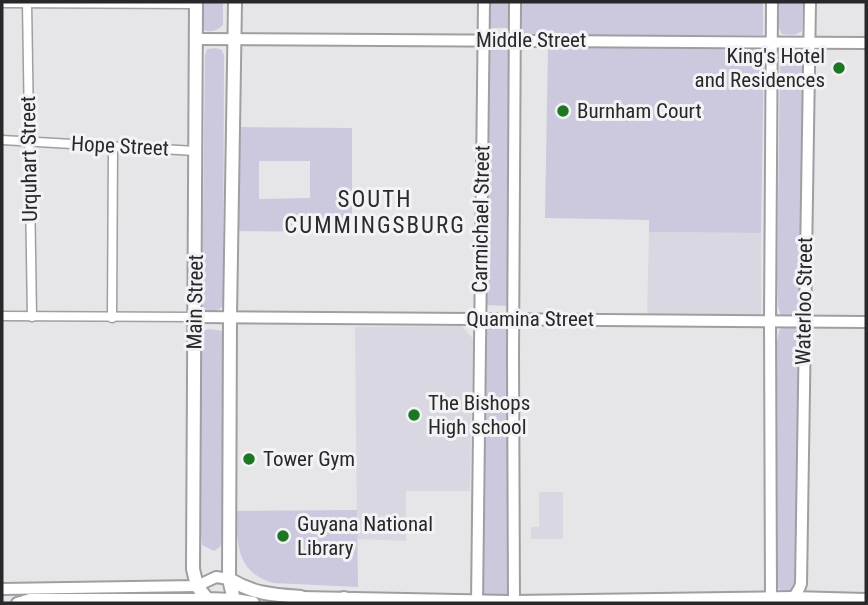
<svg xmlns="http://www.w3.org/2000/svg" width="868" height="605" font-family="'Roboto Condensed',sans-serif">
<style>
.built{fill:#d9d8e2}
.green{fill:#ccc8de;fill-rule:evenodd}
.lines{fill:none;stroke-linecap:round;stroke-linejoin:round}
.minor-casing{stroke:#9f9ea1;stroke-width:11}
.tertiary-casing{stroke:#9f9ea1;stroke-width:14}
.secondary-casing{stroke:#9f9ea1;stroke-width:16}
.minor{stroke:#fff;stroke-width:8}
.tertiary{stroke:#fff;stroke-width:10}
.secondary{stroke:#fff;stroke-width:12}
.poi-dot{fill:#1d7624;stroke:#f3f3f6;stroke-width:2.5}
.labels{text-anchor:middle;stroke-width:6;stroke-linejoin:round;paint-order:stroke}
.street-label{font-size:21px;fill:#282729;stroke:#f3f3f6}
.poi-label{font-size:21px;fill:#282729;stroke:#f3f3f6;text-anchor:start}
.neighbourhood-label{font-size:23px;letter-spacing:2px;fill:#2b2b2d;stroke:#f3f3f6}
</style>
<rect width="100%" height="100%" fill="#e6e6e9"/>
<g class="built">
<polygon points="649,232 761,233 761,315 647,314"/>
<polygon points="462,326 473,339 470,491 406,491 406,541 357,539 355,327"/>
<polygon points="539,492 563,492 563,539 531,539 531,527 539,527"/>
</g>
<g class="green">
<path d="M202 2H223V25C218 30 211 33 204 30L202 26Z"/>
<polygon points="490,2 508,2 508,28 489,28"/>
<rect x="522" y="2" width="241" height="33"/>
<path d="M777 2H803L802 31C795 36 790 35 782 34L778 26Z"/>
<polygon points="548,46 764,49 761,233 649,232 649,220 545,218"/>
<path d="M216 48 222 50 224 55 223 306C218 311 211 314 204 311L202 307 205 55 207 49Z"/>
<polygon points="488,49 511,50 508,306 485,305"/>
<polygon points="797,49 804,57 802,312 798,315 781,315 778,307 777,278 780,62 786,50"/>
<path d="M240 127 352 128V232L238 231ZM259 161H310V198L259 199Z"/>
<polygon points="485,324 511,324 507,595 481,595"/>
<path d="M783 325C790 325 797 324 801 332L796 585 789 592 778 589 776 582 777 342 779 331Z"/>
<polygon points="210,329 222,331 222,540 220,547 214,551 202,545 199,513 201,336 205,330"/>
<path d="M357 510 358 587 273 583C235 571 238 544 236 511Z"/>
</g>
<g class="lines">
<g class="minor-casing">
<g id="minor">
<polyline points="27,2 32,317"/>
<polyline points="2,3 196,4"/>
<polyline points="2,140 196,151"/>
<polyline points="2,316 195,317"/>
<polyline points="112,318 113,146"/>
</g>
</g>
<g class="tertiary-casing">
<g id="tertiary">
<polyline points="196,39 866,43"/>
<polyline points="195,317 866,322"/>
<polyline points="2,589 197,586 216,577 229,579"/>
<polyline points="301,597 514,601 792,597 866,599"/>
<polyline points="771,598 770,321 772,2"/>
<polyline points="17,603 30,599 207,599"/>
<polyline points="477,603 484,2"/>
<polyline points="514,603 513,355 515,2"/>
<path d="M792 603C793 595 799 592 801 584L810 2"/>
</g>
</g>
<g class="secondary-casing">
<g id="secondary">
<polyline points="196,2 193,569 197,586 207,599 234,600 253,603"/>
<path d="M229 579C254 594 273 595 301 597L306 603"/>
<polyline points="234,600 229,579 230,317 235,2"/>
<polyline points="334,603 344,598"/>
</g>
</g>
<use href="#minor" class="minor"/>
<use href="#tertiary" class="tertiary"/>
<use href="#secondary" class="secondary"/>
</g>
<g class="poi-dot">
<circle cx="839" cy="68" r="7"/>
<circle cx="563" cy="111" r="7"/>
<circle cx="414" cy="415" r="7"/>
<circle cx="249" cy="459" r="7"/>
<circle cx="283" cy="536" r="7"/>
</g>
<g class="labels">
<g class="street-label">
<text x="531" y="47">Middle Street</text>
<text transform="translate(120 146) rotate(3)" y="7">Hope Street</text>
<text transform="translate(29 159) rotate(-91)" y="7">Urquhart Street</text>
<text transform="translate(481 219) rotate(-89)" y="7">Carmichael Street</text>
<text transform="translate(804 301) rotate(-89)" y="7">Waterloo Street</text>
<text transform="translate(195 302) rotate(-89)" y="7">Main Street</text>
<text x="530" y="326">Quamina Street</text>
</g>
<g class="poi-label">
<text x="825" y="63" text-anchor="end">King's Hotel<tspan x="825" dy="24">and Residences</tspan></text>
<text x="577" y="118">Burnham Court</text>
<text x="428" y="410">The Bishops<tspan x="428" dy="24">High school</tspan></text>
<text x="263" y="466">Tower Gym</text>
<text x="297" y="531">Guyana National<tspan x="297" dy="24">Library</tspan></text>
</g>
<g class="neighbourhood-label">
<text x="375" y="207">SOUTH<tspan x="375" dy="26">CUMMINGSBURG</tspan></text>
</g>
</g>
<rect width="868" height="605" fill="none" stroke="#282729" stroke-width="7"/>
</svg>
